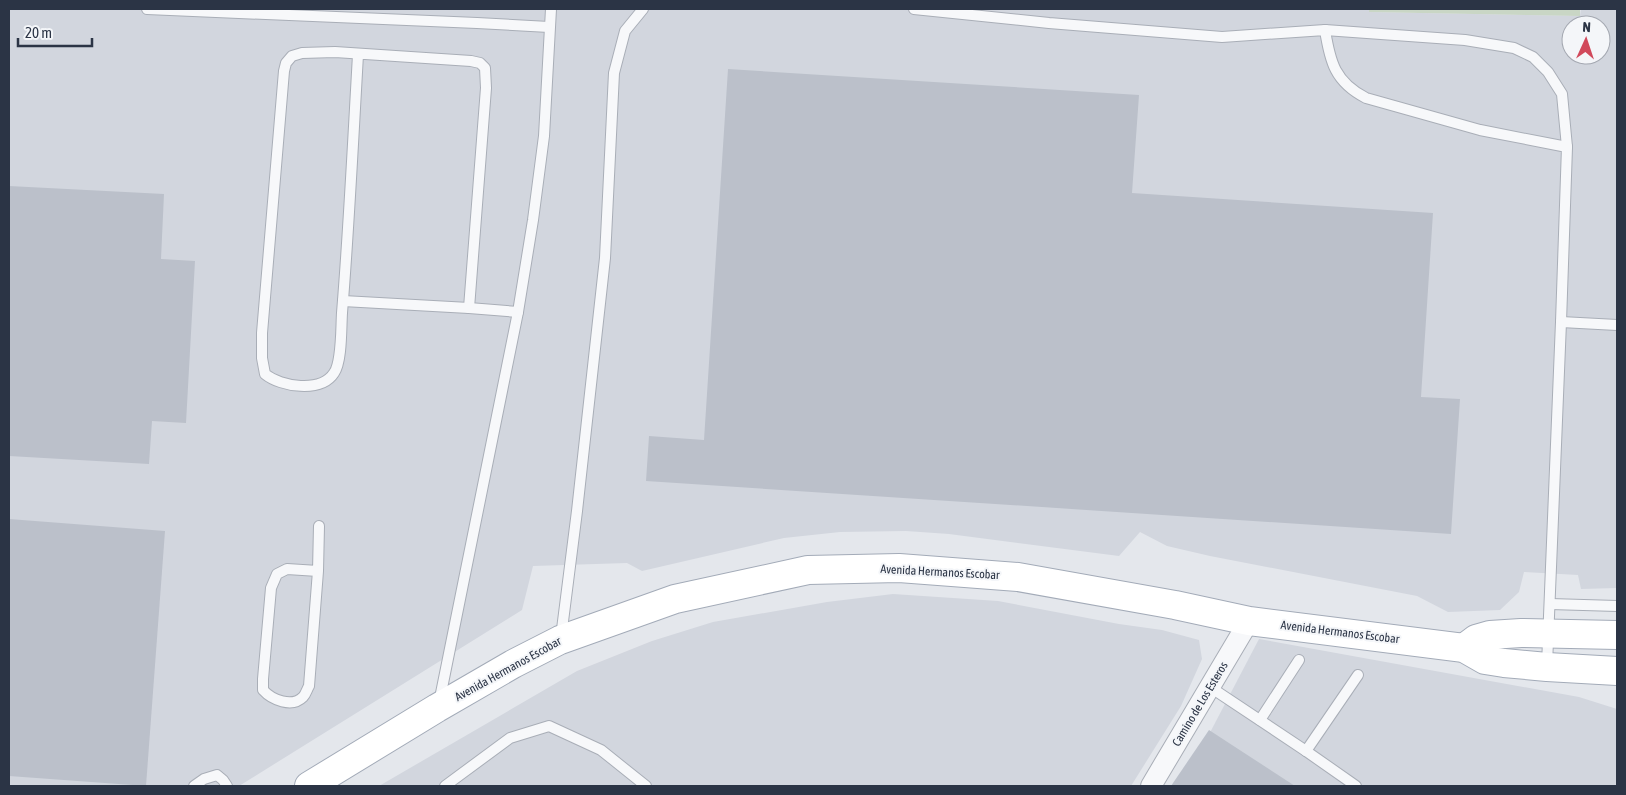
<svg xmlns="http://www.w3.org/2000/svg" width="1626" height="795" font-family="'Asap Condensed',sans-serif">
<style>
.built{fill:#d2d6de;fill-rule:evenodd}
.green{fill:#c9d6c5}
.building{fill:#bbc0ca}
.lines{fill:none;stroke-linecap:round;stroke-linejoin:round}
.service-casing{stroke:#a9aeb7;stroke-width:12}
.minor-casing{stroke:#a9aeb7;stroke-width:22}
.primary-casing{stroke:#a3abb8;stroke-width:30}
.service{stroke:#f7f8fa;stroke-width:10}
.minor{stroke:#f7f8fa;stroke-width:20}
.primary{stroke:#fff;stroke-width:28}
.labels{text-anchor:middle;stroke-width:4;stroke-linejoin:round;paint-order:stroke}
.street-label{font-size:12px;fill:#2b3445;stroke:#f4f6f9}
</style>
<rect width="100%" height="100%" fill="#e4e7ec"/>
<g class="built">
<path d="M9 9H1369V12L1580 16 1581 9 1617 10V588L1581 589 1578 575 1524 572 1519 592 1500 610 1448 612 1417 596 1210 556 1167 546 1140 532 1119 556 949 534 906 531 840 532 784 538 642 571 627 563 533 566 522 610 239 786H9ZM1571 25H1601V55H1571Z"/>
<polygon points="893,594 998,601 1119,624 1162,630 1199,640 1202,659 1181,706 1131,786 379,786 577,671 652,641 713,622 827,602"/>
<polygon points="1259,639 1579,697 1617,709 1617,786 1182,786"/>
</g>
<polygon class="green" points="1369,9 1580,9 1580,16 1369,12"/>
<g class="building">
<polygon points="728,69 1139,95 1132,193 1433,213 1421,397 1460,399 1451,534 646,481 649,436 704,440"/>
<polygon points="9,186 164,194 161,259 195,261 186,423 152,421 149,464 9,456"/>
<polygon points="9,519 165,531 146,786 9,776"/>
<polygon points="1209,730 1295,786 1171,786"/>
</g>
<g class="lines">
<g class="service-casing">
<g id="service">
<polyline points="147,9 477,23 549,27"/>
<path d="M914 9 1049 23 1222 37 1325 30C1330 62 1335 82 1366 98L1480 130 1567 147 1561 322 1547 665"/>
<polyline points="1325,30 1465,40 1514,48 1533,57 1548,72 1562,94 1567,147"/>
<path d="M358 55C353 141 349 227 342 313 341 328 342 362 334 373 321 393 281 387 265 374L262 358V333L284 71 286 63 292 56 302 53 335 52 471 61 480 63 485 68 486 88 469 308"/>
<polyline points="343,301 469,308 518,312"/>
<polyline points="1561,322 1617,325"/>
<path d="M318 571 287 569 277 574 271 588 263 679V690C272 700 292 708 303 697 306 694 307 689 309 686L318 571 319 526"/>
<polyline points="1550,604 1617,606"/>
<polyline points="561,637 577,511 605,258 614,73 625,31 643,9"/>
<polyline points="1210,687 1306,751 1356,786"/>
<polyline points="439,703 518,312 533,220 544,136 551,9"/>
<polyline points="1260,720 1299,660"/>
<polyline points="1306,751 1358,675"/>
<polyline points="194,786 204,779 217,775 223,780 227,786"/>
<polyline points="445,786 510,738 549,726 601,750 646,786"/>
</g>
</g>
<g class="minor-casing">
<polyline id="minor" points="1151,786 1249,621"/>
</g>
<g class="primary-casing">
<g id="primary">
<polyline points="1464,648 1476,639 1490,635 1521,633 1617,635"/>
<polyline points="309,786 437,708 513,664 560,640 675,599 808,570 899,568 1018,577 1175,605 1249,621 1464,648 1485,660 1504,663 1547,667 1617,671"/>
</g>
</g>
<use href="#service" class="service"/>
<use href="#minor" class="minor"/>
<use href="#primary" class="primary"/>
</g>
<g class="labels">
<g class="street-label">
<text transform="translate(940 572) rotate(3)" y="4">Avenida Hermanos Escobar</text>
<text transform="translate(1340 632) rotate(7)" y="4">Avenida Hermanos Escobar</text>
<text transform="translate(508 669) rotate(-29)" y="4">Avenida Hermanos Escobar</text>
<text transform="translate(1200 704) rotate(-59)" y="4">Camino de Los Esteros</text>
</g>
</g>
<rect width="1626" height="795" fill="none" stroke="#2b3445" stroke-width="20"/>
<g transform="translate(1586 40) rotate(3)"><circle r="24" fill="#f4f6f9" stroke="#a4a8b1"/>
<path d="M0-4L9 19L0 12L-9 19Z" fill="#d1495b"/>
<text y="-8" font-size="14" font-weight="bold" text-anchor="middle" fill="#2b3445">N</text>
</g>
<path d="M18 38v8h74v-8" fill="none" stroke="#2b3445" stroke-width="2.5"/>
<text x="25" y="38" font-size="15" fill="#2b3445" stroke="#f4f6f9" stroke-width="4" paint-order="stroke">20 m</text>
</svg>
